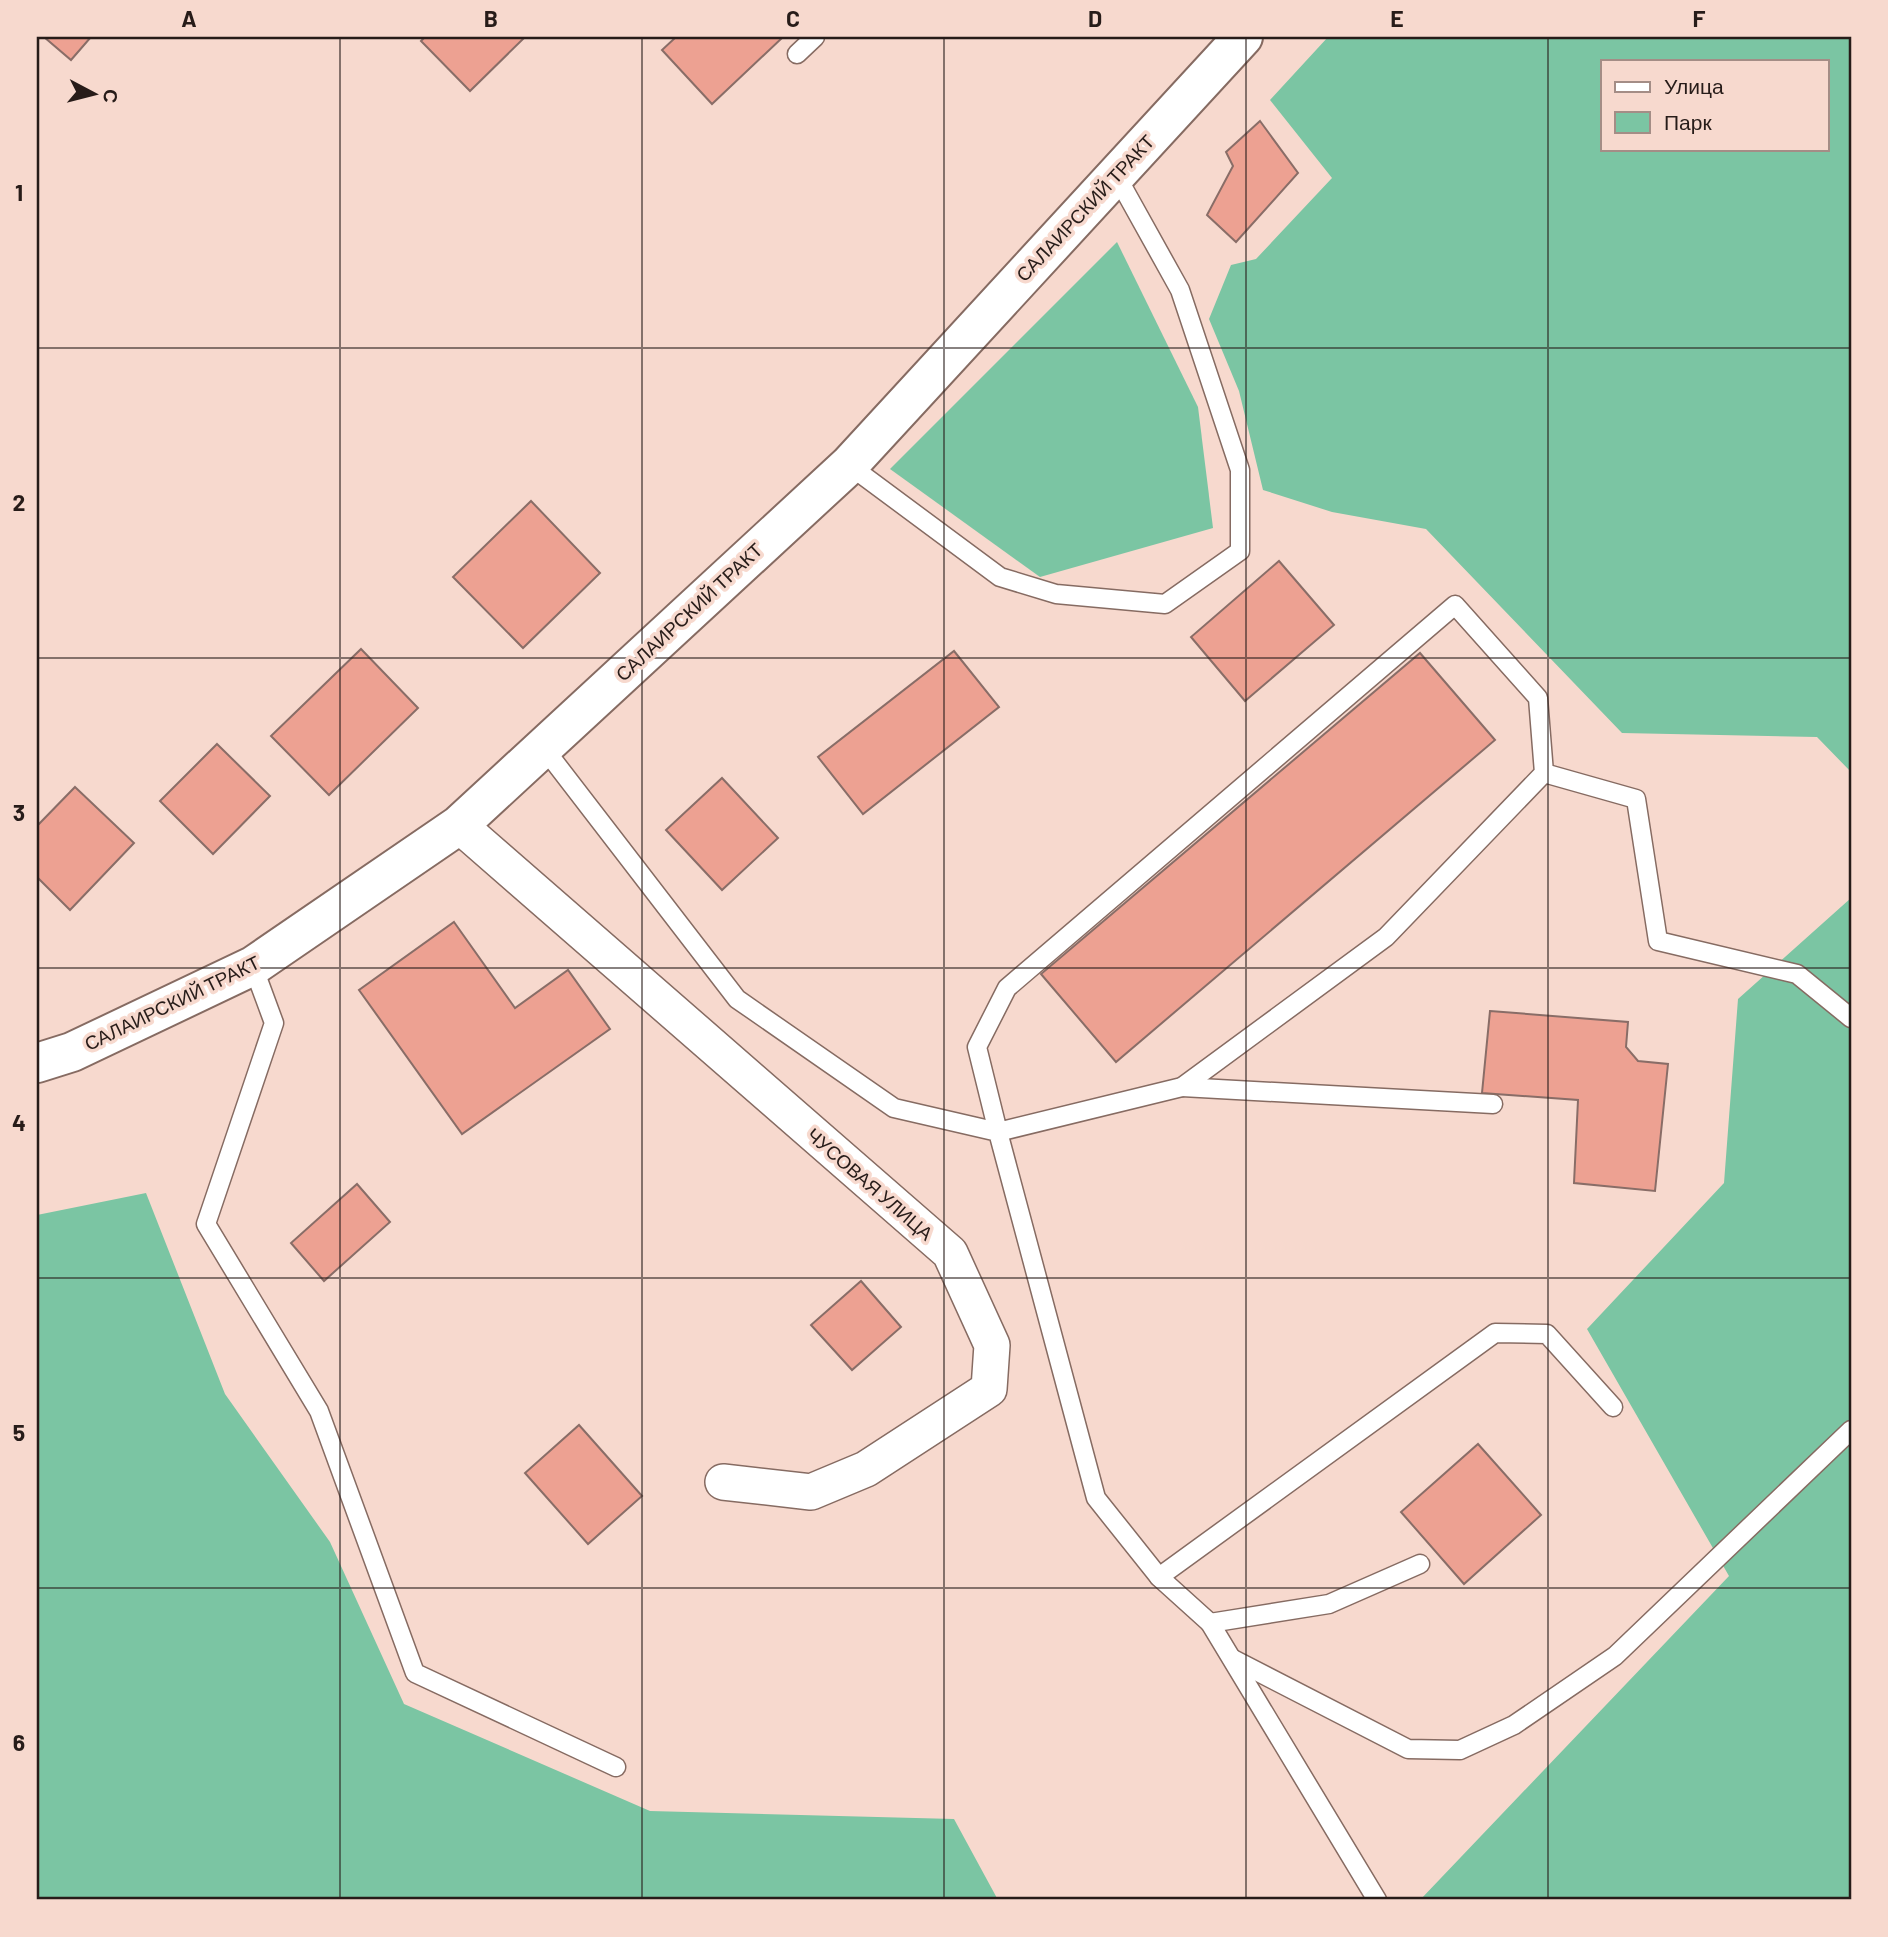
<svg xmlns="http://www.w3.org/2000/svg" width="1888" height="1937" font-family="Barlow,sans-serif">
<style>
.green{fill:#7bc5a3;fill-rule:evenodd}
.building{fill:#eda192;stroke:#896d67;stroke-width:2}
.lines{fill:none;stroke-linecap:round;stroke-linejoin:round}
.lane-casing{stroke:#866b62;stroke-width:21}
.street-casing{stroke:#866b62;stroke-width:38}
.secondary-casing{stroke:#866b62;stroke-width:42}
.lane{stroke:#fff;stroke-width:18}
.street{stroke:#fff;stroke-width:35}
.secondary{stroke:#fff;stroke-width:38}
.grid{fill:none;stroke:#271c19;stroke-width:2;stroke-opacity:0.55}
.labels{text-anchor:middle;stroke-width:7;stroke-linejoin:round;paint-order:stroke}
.street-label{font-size:19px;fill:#271c19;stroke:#f7d9ce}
.neatline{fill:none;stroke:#271c19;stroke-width:2.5}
.grid-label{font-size:23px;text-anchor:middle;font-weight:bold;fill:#271c19}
</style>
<rect width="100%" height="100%" fill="#f7d9ce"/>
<g class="green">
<path d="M1328 37H1851V772L1817 737 1622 733 1426 529 1332 512 1263 490 1239 391 1209 319 1231 265 1256 259 1332 178 1270 100ZM1603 61H1827V149H1603Z"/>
<polygon points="1117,242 1198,407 1213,528 1040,577 890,469"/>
<polygon points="1851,898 1851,1900 1420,1900 1729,1576 1587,1329 1724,1183 1738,999"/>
<polygon points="146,1193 225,1394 330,1542 404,1704 650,1811 954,1819 998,1900 37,1900 37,1215"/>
</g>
<g class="building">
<polygon points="44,37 91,37 71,60"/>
<polygon points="425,37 521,37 523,39 470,91 421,41"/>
<polygon points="676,37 783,37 712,104 662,50"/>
<polygon points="1260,121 1298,173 1236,242 1207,215 1233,166 1226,152"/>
<polygon points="531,501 600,573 523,648 453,577"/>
<polygon points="1279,561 1334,625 1245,701 1191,637"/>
<polygon points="361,649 418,708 329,795 271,736"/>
<polygon points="954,651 999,707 863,814 818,757"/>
<polygon points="1420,653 1495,740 1116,1062 1041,974"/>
<polygon points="217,744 270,796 213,854 160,801"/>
<polygon points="722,778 778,838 722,890 666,830"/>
<polygon points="75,787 134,843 70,910 37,877 37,826"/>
<polygon points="454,922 515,1008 568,970 610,1029 462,1134 359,990"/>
<polygon points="1490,1011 1628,1022 1626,1047 1638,1061 1668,1064 1655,1191 1574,1183 1578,1100 1482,1093"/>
<polygon points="357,1184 390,1222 324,1281 291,1243"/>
<polygon points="861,1281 901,1327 852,1370 811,1325"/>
<polygon points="579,1425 642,1496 588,1544 525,1473"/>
<polygon points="1478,1444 1541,1515 1464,1584 1401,1512"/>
</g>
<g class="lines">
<g class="lane-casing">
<g id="lane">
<polyline points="797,54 815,37"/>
<polyline points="849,465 1000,577 1056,594 1165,604 1240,551 1240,470 1180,290 1116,175"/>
<polyline points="543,747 737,999 894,1108 998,1132 1096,1498 1159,1577 1210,1623 1377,1900"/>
<polyline points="1544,773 1538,698 1455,605 1007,988 977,1047 998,1132 1182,1087 1386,937 1544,773 1636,799 1658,941 1797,974 1851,1018"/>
<polyline points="253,966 274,1023 206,1224 319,1411 415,1673 616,1767"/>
<polyline points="1182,1087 1493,1104"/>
<polyline points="1159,1577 1495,1333 1547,1334 1613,1407"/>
<polyline points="1210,1623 1329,1604 1420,1564"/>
<polyline points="1233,1659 1408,1749 1460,1750 1514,1725 1615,1656 1851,1430"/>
</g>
</g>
<g class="street-casing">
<polyline id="street" points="459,825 950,1253 992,1345 989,1389 866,1469 811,1492 723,1482"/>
</g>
<g class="secondary-casing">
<polyline id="secondary" points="37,1063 72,1052 253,966 459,825 849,465 1243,37"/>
</g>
<use href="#lane" class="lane"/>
<use href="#street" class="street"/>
<use href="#secondary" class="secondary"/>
</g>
<path class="grid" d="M340 37V1900M642 37V1900M944 37V1900M1246 37V1900M1548 37V1900M37 348H1851M37 658H1851M37 968H1851M37 1278H1851M37 1588H1851"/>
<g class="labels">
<g class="street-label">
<text transform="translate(1085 208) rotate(-47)" y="7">САЛАИРСКИЙ ТРАКТ</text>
<text transform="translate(689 612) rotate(-43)" y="7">САЛАИРСКИЙ ТРАКТ</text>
<text transform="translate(172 1003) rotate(-26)" y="7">САЛАИРСКИЙ ТРАКТ</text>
<text transform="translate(870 1184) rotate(41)" y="7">ЧУСОВАЯ УЛИЦА</text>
</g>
</g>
<rect width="1888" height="1937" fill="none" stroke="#f7d9ce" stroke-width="77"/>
<rect x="1601" y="60" width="228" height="91" fill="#f7d9ce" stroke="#a48d86" stroke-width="2"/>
<rect x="1615" y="82" width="35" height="10" fill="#ffffff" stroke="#a48d86" stroke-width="2"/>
<text x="1664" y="94" font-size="21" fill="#271c19">Улица</text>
<rect x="1615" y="112" width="35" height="21" fill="#7bc5a3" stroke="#a48d86" stroke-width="2"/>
<text x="1664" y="130" font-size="21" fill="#271c19">Парк</text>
<g transform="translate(94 94) rotate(97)" stroke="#f7d9ce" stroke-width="5" paint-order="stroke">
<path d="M0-5L12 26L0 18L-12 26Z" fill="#271c19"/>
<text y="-10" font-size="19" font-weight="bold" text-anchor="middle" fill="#271c19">С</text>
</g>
<rect x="38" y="38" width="1812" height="1860" class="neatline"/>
<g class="grid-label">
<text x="189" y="27">A</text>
<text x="491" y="27">B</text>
<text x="793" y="27">C</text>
<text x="1095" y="27">D</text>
<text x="1397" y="27">E</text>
<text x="1699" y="27">F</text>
<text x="19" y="201">1</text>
<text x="19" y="511">2</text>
<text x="19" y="821">3</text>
<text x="19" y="1131">4</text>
<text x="19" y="1441">5</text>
<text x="19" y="1751">6</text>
</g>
</svg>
